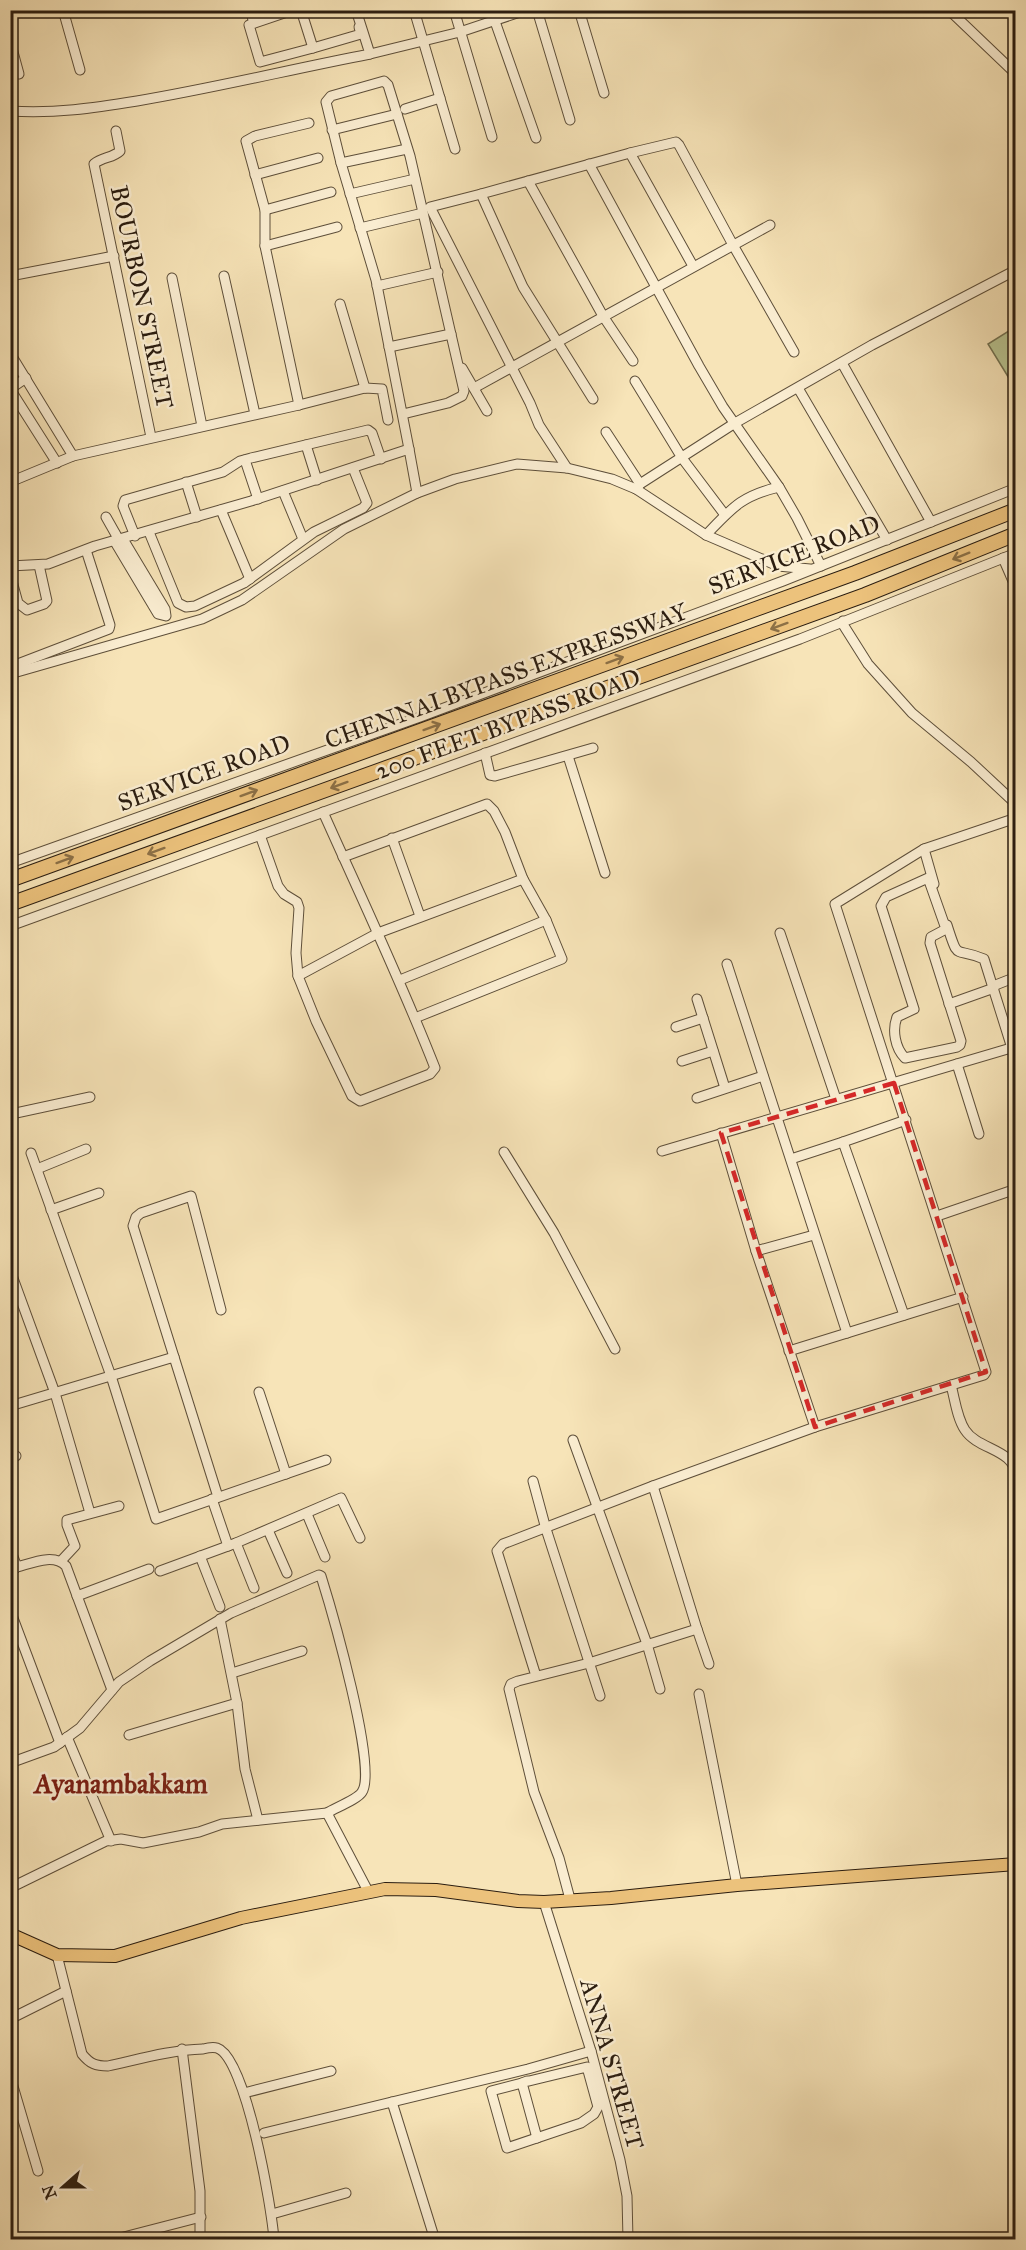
<svg xmlns="http://www.w3.org/2000/svg" width="1026" height="2250" font-family="'IM FELL Great Primer',serif">
<style>
.green{fill:#b9c592;stroke:#727151;stroke-width:1.5}
.lines{fill:none;stroke-linecap:round;stroke-linejoin:round}
.minor-casing{stroke:#5e4f3a;stroke-width:11}
.major-casing{stroke:#2b1d10;stroke-width:14}
.highway-casing{stroke:#2b1d10;stroke-width:16}
.minor{stroke:#faedd1;stroke-width:9}
.major{stroke:#ecc27c;stroke-width:12}
.highway{stroke:#ecc27c;stroke-width:14}
.oneway{stroke:#8c7046}
.marked{fill:none;stroke:#d62828;stroke-width:4.5;stroke-dasharray:12 8;stroke-linejoin:round}
.labels{text-anchor:middle;stroke-width:5;stroke-linejoin:round;paint-order:stroke}
.street-label{font-size:24px;fill:#2b1d10;stroke:#faedd1}
.quarter-label{font-size:27px;font-weight:bold;fill:#7a1f14;stroke:#faedd1}
</style>
<rect width="100%" height="100%" fill="#f7e4b8"/>
<filter id="stains"><feTurbulence type="fractalNoise" baseFrequency=".00333" numOctaves="4"/><feColorMatrix values="0 0 0 0 .2 0 0 0 0 .09 0 0 0 0 .02 0 0 0 .5 -.17"/></filter>
<radialGradient id="worn" r=".72"><stop offset=".6" stop-color="#630" stop-opacity="0"/><stop offset="1" stop-color="#630" stop-opacity=".3"/></radialGradient>
<polygon class="green" points="1015,327 1015,388 988,344"/>
<g class="lines">
<g class="minor-casing">
<g id="minor">
<polyline points="63,10 80,70"/>
<polyline points="250,10 254,23"/>
<polyline points="293,10 249,25 260,62 313,48"/>
<polyline points="301,10 313,48 361,34 359,27"/>
<polyline points="414,10 455,149"/>
<polyline points="454,10 492,137"/>
<polyline points="491,10 536,138"/>
<polyline points="537,10 570,120"/>
<polyline points="579,10 604,93"/>
<polyline points="949,10 1016,74"/>
<polyline points="10,41 19,74"/>
<polyline points="370,54 460,32 526,10"/>
<polyline points="405,109 440,98"/>
<path d="M10 111C54 114 94 108 137 101 215 88 292 69 370 54L356 10"/>
<polyline points="332,130 397,114"/>
<path d="M116 131 120 151C113 158 102 157 94 164L151 437"/>
<polyline points="630,153 676,142 679,145 733,245 794,352"/>
<polyline points="341,163 407,149"/>
<polyline points="589,164 699,366 723,407 779,487 797,518 821,566"/>
<polyline points="255,175 318,158"/>
<polyline points="528,181 603,316 633,361"/>
<polyline points="350,194 415,179"/>
<polyline points="481,194 430,207 530,403 539,425 567,468"/>
<polyline points="265,210 331,192"/>
<polyline points="360,228 423,213"/>
<polyline points="265,246 265,210 246,141 255,136 309,123"/>
<polyline points="10,276 114,256"/>
<polyline points="224,276 255,414"/>
<polyline points="172,278 202,426"/>
<polyline points="377,286 438,272"/>
<polyline points="340,304 365,388"/>
<polyline points="389,347 451,334"/>
<polyline points="10,353 73,456"/>
<polyline points="842,363 931,522"/>
<polyline points="462,368 487,411"/>
<polyline points="635,381 682,458 725,515"/>
<polyline points="474,388 770,225"/>
<polyline points="798,388 887,540"/>
<polyline points="10,389 57,463"/>
<polyline points="10,389 26,378"/>
<polyline points="593,399 523,287 481,194 630,153 693,266"/>
<polyline points="299,405 265,246 337,227"/>
<polyline points="403,414 448,403 462,396 464,391 410,156 388,85 384,81 331,96 326,102 341,163 376,280 409,449"/>
<polyline points="606,432 640,484"/>
<polyline points="306,445 317,480"/>
<polyline points="245,460 258,499"/>
<polyline points="10,482 73,456 299,405 365,388 382,389 388,420"/>
<polyline points="186,482 197,517"/>
<polyline points="636,489 640,484 735,423 872,345 1016,270"/>
<polyline points="283,491 303,539"/>
<polyline points="221,510 250,579"/>
<polyline points="106,517 119,540"/>
<polyline points="149,532 178,603 186,607 195,606 244,583 314,532 363,508 367,503 353,468"/>
<path d="M706 535C732 508 741 496 779 487"/>
<polyline points="135,536 123,506 125,500 223,472 240,461 251,458 368,430 372,433 381,459"/>
<polyline points="115,542 158,614 166,616 165,609 123,539"/>
<polyline points="1003,558 1016,588"/>
<polyline points="10,566 48,564 95,546 251,501 409,449 417,493"/>
<polyline points="10,574 18,603 27,610 44,604 47,601 39,565"/>
<polyline points="843,621 844,626 868,664 912,713 971,762 1016,804"/>
<polyline points="10,667 109,629 110,625 86,550"/>
<polyline points="10,674 202,619 242,600 344,529 417,493 455,479 517,464 567,468 612,479 636,489 706,535 778,566 810,569"/>
<polyline points="485,753 490,775 495,776 593,748"/>
<polyline points="568,756 605,873"/>
<path d="M323 812C361 897 401 981 435 1068L430 1074 360 1101 352 1096 316 1021 298 976 378 933 523 879"/>
<polyline points="260,835 278,886 284,894 297,902 299,908 296,953 298,976"/>
<polyline points="392,838 420,916"/>
<polyline points="343,857 487,804 494,811 505,832 523,879 546,920 562,959 415,1018"/>
<polyline points="10,863 420,717 783,581 1016,488"/>
<path d="M928 878 946 929 931 937 930 943 961 1041 960 1045 957 1047 905 1058C895 1048 892 1030 897 1017L914 1009 881 906 886 897Z"/>
<polyline points="934,884 924,849 1016,818"/>
<path d="M947 925C959 963 954 946 984 959L1016 1061"/>
<polyline points="10,926 800,639 1016,553"/>
<polyline points="780,933 836,1099"/>
<polyline points="727,964 847,1333"/>
<polyline points="400,980 546,920"/>
<polyline points="993,986 1016,977"/>
<polyline points="697,999 725,1088"/>
<polyline points="949,1004 994,988"/>
<polyline points="676,1027 703,1018"/>
<polyline points="682,1061 713,1051"/>
<polyline points="957,1064 979,1134"/>
<polyline points="697,1098 763,1076"/>
<polyline points="10,1109 16,1113 90,1097"/>
<polyline points="721,1133 756,1251 814,1235"/>
<polyline points="843,1142 906,1120"/>
<polyline points="662,1151 1011,1048"/>
<polyline points="504,1152 554,1233 615,1349"/>
<polyline points="31,1153 111,1376 156,1519 326,1460"/>
<polyline points="791,1159 843,1142 904,1315"/>
<polyline points="37,1169 86,1149"/>
<polyline points="51,1210 99,1193"/>
<polyline points="937,1216 1016,1189"/>
<polyline points="756,1251 815,1427"/>
<polyline points="10,1270 55,1393 90,1513"/>
<polyline points="789,1351 963,1297"/>
<polyline points="174,1357 133,1226 136,1217 141,1213 191,1196 221,1310"/>
<path d="M951 1385C955 1400 957 1418 965 1430 978 1450 1014 1449 1016 1475"/>
<polyline points="259,1392 286,1474"/>
<polyline points="10,1406 174,1357 218,1497"/>
<polyline points="573,1440 647,1644 660,1689"/>
<polyline points="10,1457 16,1456"/>
<polyline points="533,1481 546,1529 600,1696"/>
<polyline points="653,1486 815,1427 984,1375 986,1372 835,904 924,849"/>
<polyline points="212,1499 228,1546"/>
<polyline points="307,1514 325,1557"/>
<polyline points="268,1530 287,1573"/>
<polyline points="236,1543 254,1588"/>
<polyline points="10,1549 17,1567 10,1572"/>
<polyline points="200,1556 220,1607"/>
<polyline points="61,1561 75,1546 67,1525 67,1520 119,1506"/>
<path d="M17 1567C32 1563 54 1553 66 1566L112 1690"/>
<polyline points="160,1571 236,1543 341,1498 360,1538"/>
<polyline points="77,1596 149,1569"/>
<polyline points="10,1610 60,1743"/>
<polyline points="220,1619 237,1703 245,1769 258,1820"/>
<polyline points="697,1629 709,1664"/>
<polyline points="232,1673 302,1651"/>
<polyline points="536,1676 497,1551 503,1544 653,1486 697,1629 589,1663 518,1681 511,1684 509,1689 534,1792 559,1858 570,1899"/>
<polyline points="699,1694 737,1885"/>
<polyline points="129,1735 237,1703"/>
<polyline points="67,1737 111,1841"/>
<path d="M10 1763 54 1747 80 1728 119 1682 150 1661 231 1613 319 1575 321 1576C331 1608 378 1769 362 1792 358 1799 335 1808 327 1813L368 1891"/>
<polyline points="10,1888 106,1841 121,1839 143,1843 199,1832 222,1824 327,1813"/>
<polyline points="544,1902 591,2051 620,2160 627,2196 628,2240"/>
<path d="M57 1955 82 2054C90 2064 96 2066 108 2066 140 2059 171 2050 203 2049 207 2048 213 2047 217 2048 246 2057 272 2209 274 2240"/>
<polyline points="10,2019 66,1991"/>
<polyline points="182,2049 200,2191 200,2240"/>
<polyline points="10,2076 38,2171"/>
<polyline points="527,2081 522,2083 537,2138"/>
<polyline points="522,2083 491,2091 507,2148 581,2123 594,2114 598,2107 587,2067 529,2081"/>
<polyline points="244,2093 331,2071"/>
<polyline points="392,2102 435,2240"/>
<polyline points="264,2133 528,2069 591,2051"/>
<polyline points="272,2214 346,2193"/>
<polyline points="112,2240 201,2217"/>
<polyline points="931,2240 942,2238"/>
</g>
</g>
<g class="major-casing">
<polyline id="major" points="10,1934 57,1955 115,1956 241,1918 385,1889 436,1890 518,1901 544,1902 611,1898 737,1885 1016,1864"/>
</g>
<g class="highway-casing">
<g id="highway">
<polyline points="10,880 855,573 1016,510"/>
<polyline points="10,904 865,595 1016,534"/>
</g>
</g>
<use href="#minor" class="minor"/>
<use href="#major" class="major"/>
<use href="#highway" class="highway"/>
</g>
<defs><path id="oneway-shaft" d="M-6 0H5M1.5-3L5.5 0L1.5 3" fill="none" stroke-width="1.6" stroke-linecap="round" stroke-linejoin="round" transform="scale(1.5)"/></defs>
<g class="oneway">
<use href="#oneway-shaft" transform="translate(961 556) rotate(158)"/>
<use href="#oneway-shaft" transform="translate(779 626) rotate(160)"/>
<use href="#oneway-shaft" transform="translate(615 660) rotate(-20)"/>
<use href="#oneway-shaft" transform="translate(432 727) rotate(-20)"/>
<use href="#oneway-shaft" transform="translate(339 785) rotate(160)"/>
<use href="#oneway-shaft" transform="translate(249 793) rotate(-20)"/>
<use href="#oneway-shaft" transform="translate(156 851) rotate(160)"/>
<use href="#oneway-shaft" transform="translate(65 860) rotate(-20)"/>
</g>
<path class="marked" d="M894 1083 986 1372 815 1427 721 1133Z"/>
<g class="labels">
<g class="street-label">
<text transform="translate(142 297) rotate(78)" y="8">BOURBON STREET</text>
<text transform="translate(794 555) rotate(-21)" y="8">SERVICE ROAD</text>
<text transform="translate(506 676) rotate(-20)" y="8">CHENNAI BYPASS EXPRESSWAY</text>
<text transform="translate(508 724) rotate(-20)" y="8">200 FEET BYPASS ROAD</text>
<text transform="translate(204 773) rotate(-20)" y="8">SERVICE ROAD</text>
<text transform="translate(612 2064) rotate(74)" y="8">ANNA STREET</text>
</g>
<g class="quarter-label">
<text x="121" y="1793">Ayanambakkam</text>
</g>
</g>
<rect width="1026" height="2250" fill="none" stroke="#f7e4b8" stroke-width="36"/>
<rect x="12" y="12" width="1002" height="2226" fill="none" stroke="#2b1d10" stroke-width="3"/>
<rect x="18" y="18" width="990" height="2214" fill="none" stroke="#2b1d10" stroke-width="1.5"/>
<g transform="translate(63 2187) rotate(249)" stroke="#faedd1" stroke-width="4.5" paint-order="stroke">
<path d="M0-4.5L10 22L0 15L-10 22Z" fill="#2b1d10"/>
<text y="-9" font-size="16" font-weight="bold" text-anchor="middle" fill="#2b1d10">N</text>
</g>
<rect width="100%" height="100%" filter="url(#stains)"/>
<rect width="100%" height="100%" fill="url(#worn)"/>
</svg>
